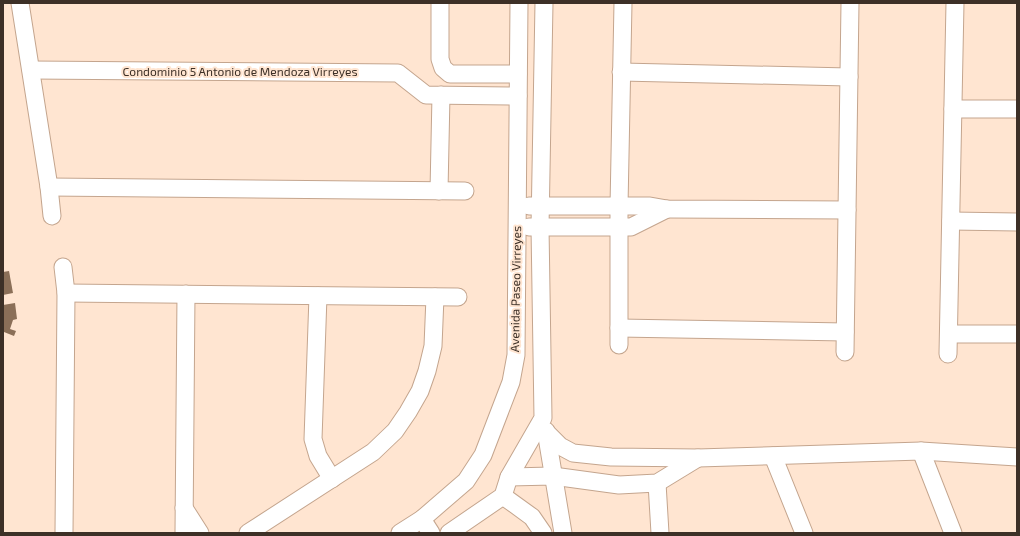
<svg xmlns="http://www.w3.org/2000/svg" width="1020" height="536" font-family="'Exo 2',sans-serif">
<style>
.building{fill:#8b6f58}
.lines{fill:none;stroke-linecap:round;stroke-linejoin:round}
.minor-casing{stroke:#c4a58e;stroke-width:19}
.minor{stroke:#fff;stroke-width:17}
.labels{text-anchor:middle;stroke-width:4;stroke-linejoin:round;paint-order:stroke}
.street-label{font-size:12px;fill:#3d3027;stroke:#ffe5d1}
</style>
<rect width="100%" height="100%" fill="#ffe5d1"/>
<g class="building">
<polygon points="9,271 13,293 3,295 3,272"/>
<polygon points="15,303 17,319 13,320 10,329 16,331 14,336 4,332 3,335 3,305"/>
</g>
<g class="lines">
<g class="minor-casing">
<g id="minor">
<polyline points="20,3 49,187 52,216"/>
<polyline points="440,3 440,59 443,68 450,74 518,74"/>
<polyline points="31,70 398,73 426,95 518,96"/>
<polyline points="621,72 849,77"/>
<polyline points="953,109 1017,109"/>
<polyline points="49,187 465,191"/>
<polyline points="439,191 441,95"/>
<polyline points="529,206 650,206 667,209 847,210"/>
<polyline points="951,221 1017,222"/>
<polyline points="529,227 631,227 667,209"/>
<polyline points="63,267 66,293 64,533"/>
<polyline points="66,293 458,297"/>
<polyline points="318,296 313,439 318,456 332,479"/>
<polyline points="619,328 845,332"/>
<polyline points="949,334 1017,334"/>
<polyline points="619,345 619,206 623,3"/>
<polyline points="845,352 850,3"/>
<polyline points="948,354 955,3"/>
<polyline points="546,431 563,533"/>
<polyline points="547,433 560,446 573,453 611,457 698,458 921,451 1017,457"/>
<polyline points="921,451 953,533"/>
<polyline points="773,456 804,533"/>
<polyline points="509,477 553,476 619,485 657,483 698,458"/>
<polyline points="657,483 660,533"/>
<polyline points="503,496 532,517 543,533"/>
<polyline points="184,508 200,533"/>
<polyline points="422,519 431,533"/>
<polyline points="184,533 186,294"/>
<polyline points="248,533 373,452 395,431 408,412 420,391 427,371 433,346 435,297"/>
<polyline points="400,533 422,519 466,481 483,455 511,382 516,355 519,3"/>
<polyline points="449,533 503,496 509,477 543,418 540,227 544,3"/>
</g>
</g>
<use href="#minor" class="minor"/>
</g>
<g class="labels">
<g class="street-label">
<text x="240" y="76">Condominio 5 Antonio de Mendoza Virreyes</text>
<text transform="translate(516 289) rotate(-89)" y="4">Avenida Paseo Virreyes</text>
</g>
</g>
<rect width="1020" height="536" fill="none" stroke="#3d3027" stroke-width="8"/>
</svg>
